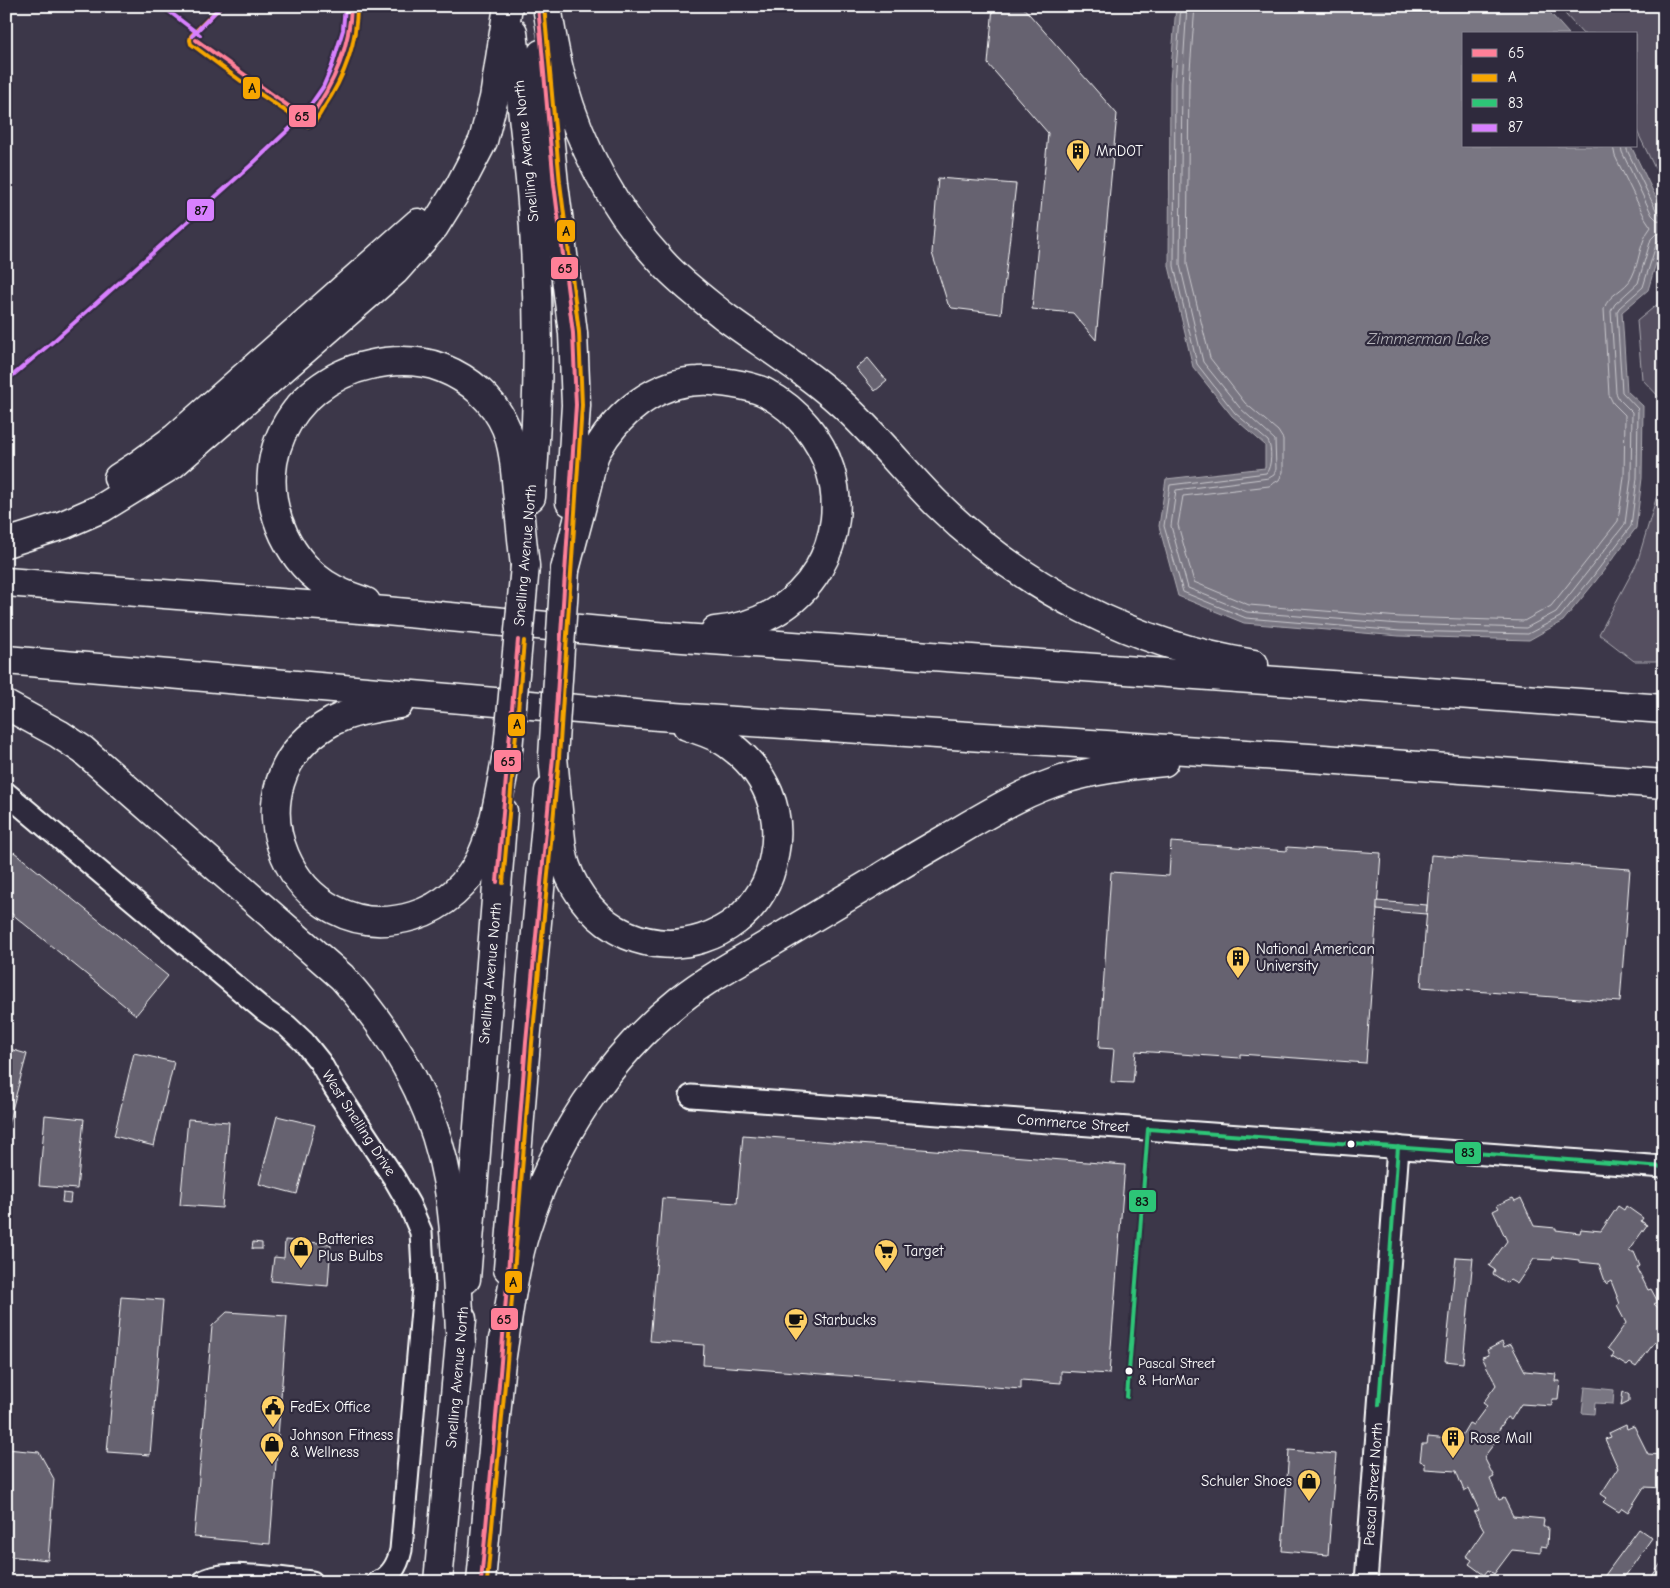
<svg xmlns="http://www.w3.org/2000/svg" width="1670" height="1588" font-family="'Comic Neue',sans-serif">
<style>
.green{fill:#555060;stroke:#aaa8b0}
.water{fill:#797682;stroke:#afadb4}
.lines{fill:none;stroke-linecap:round;stroke-linejoin:round}
.shore{stroke:#c9c8cd;stroke-width:1}
.building{fill:#666270;stroke:#fff}
.minor-casing{stroke:#fff;stroke-width:25}
.major-casing{stroke:#fff;stroke-width:31}
.highway-casing{stroke:#fff;stroke-width:31}
.minor{stroke:#2f2a3d;stroke-width:21}
.major{stroke:#2f2a3d;stroke-width:28}
.highway{stroke:#2f2a3d;stroke-width:28}
.highway-bridge-casing{stroke:#fff;stroke-width:31;stroke-linecap:butt}
.highway-bridge{stroke:#2f2a3d;stroke-width:28}
.bus-1-casing{stroke:#2f2a3d;stroke-width:8}
.bus-2-casing{stroke:#2f2a3d;stroke-width:8}
.bus-3-casing{stroke:#2f2a3d;stroke-width:8}
.bus-4-casing{stroke:#2f2a3d;stroke-width:8}
.bus-1{stroke:#ff8098;stroke-width:4}
.bus-2{stroke:#f7a600;stroke-width:4}
.bus-3{stroke:#2dc577;stroke-width:4}
.bus-4{stroke:#d880ff;stroke-width:4}
.bus-dot{fill:#fff;stroke:#2f2a3d;stroke-width:2}
.labels{text-anchor:middle;stroke-width:4.5;stroke-linejoin:round;paint-order:stroke}
.bus-label{font-size:14px;fill:#fff;stroke:#2f2a3d;text-anchor:start}
.street-label{font-size:15px;fill:#fff;stroke:#2f2a3d}
.poi-label{font-size:15px;fill:#fff;stroke:#2f2a3d;text-anchor:start}
.water-label{font-size:16px;font-style:italic;fill:#b5b4ba;stroke:#2f2a3d}
.line-badge{stroke:#2f2a3d;stroke-width:2}
.pale-badge-label{font-size:14px;text-anchor:middle;font-weight:bold;fill:#111}
</style>
<rect width="100%" height="100%" fill="#3c3749"/>
<filter id="ink" filterUnits="userSpaceOnUse"><feTurbulence type="fractalNoise" baseFrequency=".02" numOctaves="2"/><feDisplacementMap in="SourceGraphic" scale="10" xChannelSelector="R" yChannelSelector="G"/><feConvolveMatrix kernelMatrix="1 2 1 2 8 2 1 2 1" color-interpolation-filters="sRGB"/></filter>
<g filter="url(#ink)">
<g class="green">
<polygon points="1558,6 1664,6 1664,187 1636,129 1636,34 1583,34"/>
<polygon points="1664,285 1664,470 1661,399 1642,379 1637,321 1659,303"/>
<polygon points="1664,472 1664,661 1634,661 1599,634 1637,563"/>
</g>
<g class="water">
<polygon points="1176,6 1544,6 1569,34 1464,34 1464,146 1631,146 1664,214 1664,236 1648,290 1622,312 1627,391 1643,406 1642,478 1636,528 1595,582 1563,621 1529,640 1399,636 1244,623 1178,596 1159,526 1166,479 1265,468 1265,445 1232,416 1193,367 1169,266 1170,82"/>
<polygon points="1585,1387 1614,1390 1613,1404 1595,1403 1594,1414 1582,1413"/>
</g>
<g class="lines">
<g class="shore">
<path d="M1181 6 1175 82 1174 266 1197 364 1235 413 1268 441C1272 448 1272 467 1266 473L1170 485 1164 526 1183 592 1246 618 1400 631 1528 634 1560 617 1591 579 1631 526 1637 478 1638 409 1622 392 1617 312 1619 308 1643 287 1657 242 1660 239H1664"/>
<polyline points="1187,6 1182,82 1180,265 1203,362 1240,408 1275,440 1276,469 1274,475 1269,478 1176,490 1171,526 1188,588 1247,612 1400,624 1526,628 1556,612 1625,524 1631,478 1632,412 1619,399 1616,393 1611,311 1615,304 1638,283 1651,239 1656,234 1664,232"/>
<path d="M1195 6 1189 83 1187 264 1210 358 1245 403 1278 431 1283 439V472L1279 480 1269 486 1183 496 1178 525 1194 582 1249 605 1400 617 1524 621 1551 606 1618 521 1624 477 1625 415 1613 403 1609 395 1604 309C1608 294 1626 290 1632 277 1640 261 1639 242 1651 227L1645 218 1615 156 1613 146"/>
<polyline points="1621,146 1622,152 1652,215 1657,220 1664,221"/>
<polyline points="1627,146 1627,150 1657,212 1660,214 1664,215"/>
</g>
</g>
<g class="building">
<polygon points="993,6 1022,6 1117,114 1096,340 1073,313 1032,309 1048,133 988,64"/>
<polygon points="938,178 1016,184 1001,314 952,308 948,304 932,253"/>
<polygon points="868,358 887,381 875,391 856,368"/>
<polygon points="1171,842 1287,851 1287,847 1381,853 1366,1063 1240,1054 1240,1058 1136,1051 1133,1083 1111,1082 1114,1049 1099,1048 1111,872 1169,876"/>
<polygon points="14,852 168,976 136,1015 6,909 6,862"/>
<polygon points="1431,855 1630,869 1620,1002 1421,987"/>
<polygon points="1377,901 1427,905 1426,914 1377,910"/>
<polygon points="6,1048 27,1054 6,1132"/>
<polygon points="134,1053 174,1062 154,1146 114,1136"/>
<polygon points="45,1115 84,1119 77,1189 39,1186"/>
<polygon points="277,1116 315,1125 297,1194 259,1184"/>
<polygon points="188,1119 229,1122 222,1208 180,1205"/>
<polygon points="743,1135 1125,1165 1109,1374 1061,1371 1061,1383 1021,1380 1021,1389 703,1365 704,1345 650,1341 662,1198 737,1203"/>
<polygon points="63,1193 71,1194 70,1203 62,1202"/>
<polygon points="1513,1198 1515,1201 1521,1198 1534,1226 1556,1228 1556,1230 1580,1233 1581,1229 1601,1231 1618,1206 1624,1210 1626,1206 1643,1218 1641,1221 1647,1225 1629,1250 1630,1252 1634,1252 1640,1266 1637,1268 1648,1290 1651,1289 1658,1302 1654,1304 1663,1312 1664,1309 1664,1343 1655,1342 1636,1367 1630,1363 1627,1366 1612,1357 1614,1353 1608,1348 1626,1323 1617,1306 1620,1304 1611,1281 1606,1284 1599,1264 1579,1262 1579,1260 1553,1257 1552,1260 1534,1259 1517,1284 1510,1280 1507,1283 1493,1274 1495,1270 1489,1266 1507,1241 1493,1211 1499,1208 1497,1205"/>
<polygon points="285,1240 331,1244 328,1286 271,1281 274,1257 284,1258"/>
<polygon points="253,1242 262,1243 262,1249 252,1249"/>
<polygon points="1456,1257 1473,1258 1463,1363 1445,1361"/>
<polygon points="121,1297 163,1300 150,1455 107,1452"/>
<polygon points="227,1312 287,1316 270,1544 194,1537 212,1326"/>
<polygon points="1502,1342 1504,1347 1511,1344 1525,1371 1556,1374 1555,1381 1560,1381 1558,1399 1552,1399 1552,1406 1521,1404 1511,1420 1507,1417 1493,1439 1496,1441 1484,1457 1494,1477 1490,1479 1499,1500 1504,1498 1513,1516 1544,1519 1543,1527 1548,1527 1547,1547 1541,1546 1541,1553 1512,1550 1494,1574 1488,1570 1484,1575 1469,1564 1472,1560 1466,1556 1484,1530 1474,1512 1479,1510 1469,1488 1464,1491 1456,1471 1425,1469 1425,1463 1420,1461 1422,1444 1427,1444 1428,1437 1459,1440 1469,1423 1473,1425 1487,1406 1483,1403 1496,1385 1482,1357 1489,1355 1487,1350"/>
<polygon points="1623,1391 1629,1395 1629,1402 1621,1406"/>
<polygon points="1626,1425 1627,1429 1634,1426 1648,1454 1664,1455 1664,1488 1644,1487 1628,1512 1622,1508 1619,1512 1603,1502 1607,1498 1601,1494 1618,1468 1605,1439 1611,1437 1609,1433"/>
<polygon points="6,1449 39,1452 54,1479 48,1560 6,1556"/>
<polygon points="1289,1450 1336,1454 1328,1555 1282,1551"/>
<polygon points="1639,1529 1652,1538 1621,1582 1600,1582"/>
<polygon points="1664,1559 1664,1582 1648,1582"/>
<polygon points="612,1574 669,1578 669,1582 611,1582"/>
</g>
<g class="lines">
<g class="minor-casing">
<g id="minor">
<path d="M6 793 265 1011 287 1026 304 1042 320 1062 334 1087 394 1178 409 1204 421 1232 424 1287 401 1550C398 1564 392 1576 378 1582"/>
<polyline points="691,1096 1664,1167"/>
<path d="M203 1582C221 1568 288 1580 312 1582"/>
<polyline points="1366,1582 1398,1147"/>
</g>
</g>
<g class="major-casing">
<g id="major">
<polyline points="508,1269 526,1042 549,791"/>
<polyline points="466,1279 503,811"/>
<polyline points="438,1582 462,1319"/>
<polyline points="481,1582 503,1339"/>
</g>
</g>
<g class="highway-casing">
<g id="highway">
<path d="M547 6C551 31 555 57 562 81 581 148 615 211 662 262 680 282 703 299 724 316 763 345 806 371 842 404 876 435 904 471 937 504 1024 589 1134 645 1254 664"/>
<path d="M513 32C519 84 526 137 531 190 540 292 540 395 531 497"/>
<polyline points="541,54 554,184 573,333 576,405 570,502"/>
<polyline points="118,478 138,465 175,438 418,223"/>
<polyline points="6,543 63,525 102,508 172,465 395,271 434,227 459,187 483,141 494,98 508,6"/>
<path d="M565 570C572 542 580 514 587 486 590 475 591 460 597 450 617 414 656 382 699 381 709 380 719 382 729 383 741 385 755 387 766 393 830 428 856 505 818 570 796 607 757 627 715 631"/>
<polyline points="6,582 386,611 655,636 1664,709"/>
<path d="M366 602C355 598 342 594 332 588 311 577 294 556 284 535 246 454 299 372 386 362 405 360 424 361 442 368 470 379 494 400 506 428 514 448 515 470 517 491 520 516 522 541 525 566"/>
<polyline points="6,660 659,716 1324,759 1664,784"/>
<path d="M399 704C376 708 353 711 333 721 218 783 293 952 413 916 443 907 469 884 482 855 496 825 501 782 508 749"/>
<path d="M6 705 59 734 83 750 342 977C396 1037 434 1104 448 1184 457 1235 457 1292 461 1344"/>
<path d="M553 757C555 779 557 800 559 821 561 836 561 852 566 866 576 896 598 922 627 935 676 956 734 938 762 891 768 881 772 868 774 856 783 811 766 771 728 744 716 735 701 731 687 726"/>
<path d="M501 1362C508 1318 513 1271 526 1229 554 1140 607 1058 680 1000 705 980 734 964 762 948 800 925 839 902 878 879 908 860 939 843 969 825 1000 807 1031 789 1065 779 1097 769 1131 765 1164 762"/>
</g>
</g>
<use href="#minor" class="minor"/>
<use href="#major" class="major"/>
<use href="#highway" class="highway"/>
<g class="highway-bridge-casing">
<g id="highway-bridge">
<polyline points="508,749 525,566"/>
<polyline points="553,757 565,570"/>
</g>
</g>
<use href="#highway-bridge" class="highway-bridge"/>
<g class="bus-1-casing">
<g id="bus-1">
<path d="M196 40 308 120C333 86 350 49 351 6"/>
<polyline points="497,882 518,640"/>
<polyline points="481,1582 501,1362 526,1042 553,757 576,405 573,333 554,184 538,6"/>
</g>
</g>
<g class="bus-2-casing">
<g id="bus-2">
<path d="M221 6 191 36 190 40 191 44 245 84 308 126C315 124 319 115 323 109 344 78 357 44 357 6"/>
<polyline points="503,883 524,641"/>
<polyline points="487,1582 507,1362 532,1043 559,758 582,405 579,332 560,183 544,6"/>
</g>
</g>
<g class="bus-3-casing">
<g id="bus-3">
<polyline points="1127,1397 1148,1129 1664,1167"/>
<polyline points="1379,1405 1398,1147"/>
</g>
</g>
<g class="bus-4-casing">
<g id="bus-4">
<polyline points="162,6 200,35"/>
<polyline points="192,36 221,6"/>
<polyline points="6,381 56,339 250,166 303,116 323,87 332,66 343,30 345,6"/>
</g>
</g>
<use href="#bus-1" class="bus-1"/>
<use href="#bus-2" class="bus-2"/>
<use href="#bus-3" class="bus-3"/>
<use href="#bus-4" class="bus-4"/>
</g>
</g>
<defs>
<g id="building-pin" transform="scale(1.25)"><path d="M0 17L-7.5 6A9.5 9.5 0 1 1 7.5 6Z" fill="#ffd166" stroke="#2f2a3d"/><path d="M-4-6H4V6H1V3H-1V6H-4ZM-2.5-4.3h1.7v1.8h-1.7ZM.8-4.3h1.7v1.8H.8ZM-2.5-1h1.7V.8h-1.7ZM.8-1h1.7V.8H.8Z" fill="#111"/></g>
<g id="shop-pin" transform="scale(1.25)"><path d="M0 17L-7.5 6A9.5 9.5 0 1 1 7.5 6Z" fill="#ffd166" stroke="#2f2a3d"/><path d="M-5-2.5h2.3a2.7 3.5 0 0 1 5.4 0H5L5.5 6h-11ZM-1.5-2.5h3a1.5 2.3 0 0 0-3 0Z" fill="#111"/></g>
<g id="supermarket-pin" transform="scale(1.25)"><path d="M0 17L-7.5 6A9.5 9.5 0 1 1 7.5 6Z" fill="#ffd166" stroke="#2f2a3d"/><path d="M-6-5.5h2.5l.6 2H6L4.5 2H-2.5L-4.4-4H-6ZM-1.5 3.2a1.3 1.3 0 1 0 .1 0ZM3 3.2a1.3 1.3 0 1 0 .1 0Z" fill="#111"/></g>
<g id="cafe-pin" transform="scale(1.25)"><path d="M0 17L-7.5 6A9.5 9.5 0 1 1 7.5 6Z" fill="#ffd166" stroke="#2f2a3d"/><path d="M-5.5-4.5H6V0H3Q3 3.5 0 3.5H-2.5Q-5.5 3.5-5.5 0ZM3-3.2v2h1.7v-2ZM-6 4.5H4V6H-6Z" fill="#111"/></g>
<g id="civic-pin" transform="scale(1.25)"><path d="M0 17L-7.5 6A9.5 9.5 0 1 1 7.5 6Z" fill="#ffd166" stroke="#2f2a3d"/><path d="M-.6-6.5H3V-4.5H.6V-3L4-1V1h2V6H-6V1h2V-1L-.6-3ZM-1.2 2.5V6h2.4V2.5Z" fill="#111"/></g>
</defs>
<g fill-rule="evenodd">
<use href="#building-pin" x="1078" y="151"/>
<use href="#building-pin" x="1238" y="958"/>
<use href="#shop-pin" x="301" y="1248"/>
<use href="#supermarket-pin" x="886" y="1251"/>
<use href="#cafe-pin" x="796" y="1320"/>
<use href="#civic-pin" x="273" y="1407"/>
<use href="#building-pin" x="1453" y="1438"/>
<use href="#shop-pin" x="272" y="1444"/>
<use href="#shop-pin" x="1309" y="1481"/>
</g>
<g class="bus-dot">
<circle cx="1351" cy="1144" r="4.5"/>
<circle cx="1129" cy="1371" r="4.5"/>
</g>
<g class="labels">
<g class="bus-label">
<text x="1138" y="1368">Pascal Street<tspan x="1138" dy="17">&amp; HarMar</tspan></text>
</g>
<g class="street-label">
<text transform="translate(526 151) rotate(-96)" y="5">Snelling Avenue North</text>
<text transform="translate(525 555) rotate(-85)" y="5">Snelling Avenue North</text>
<text transform="translate(490 973) rotate(-85)" y="5">Snelling Avenue North</text>
<text transform="translate(359 1123) rotate(57)" y="5">West Snelling Drive</text>
<text transform="translate(1073 1123) rotate(4)" y="5">Commerce Street</text>
<text transform="translate(457 1377) rotate(-85)" y="5">Snelling Avenue North</text>
<text transform="translate(1373 1484) rotate(-86)" y="5">Pascal Street North</text>
</g>
<g class="poi-label">
<text x="1096" y="156">MnDOT</text>
<text x="1256" y="954">National American<tspan x="1256" dy="17">University</tspan></text>
<text x="318" y="1244">Batteries<tspan x="318" dy="17">Plus Bulbs</tspan></text>
<text x="904" y="1256">Target</text>
<text x="814" y="1325">Starbucks</text>
<text x="290" y="1412">FedEx Office</text>
<text x="290" y="1440">Johnson Fitness<tspan x="290" dy="17">&amp; Wellness</tspan></text>
<text x="1470" y="1443">Rose Mall</text>
<text x="1292" y="1486" text-anchor="end">Schuler Shoes</text>
</g>
<g class="water-label">
<text x="1428" y="344">Zimmerman Lake</text>
</g>
</g>
<g class="line-badge">
<rect x="242" y="76" width="19" height="24" rx="5" fill="#f7a600"/>
<rect x="288" y="104" width="29" height="24" rx="5" fill="#ff8098"/>
<rect x="186" y="198" width="29" height="24" rx="5" fill="#d880ff"/>
<rect x="556" y="219" width="20" height="24" rx="5" fill="#f7a600"/>
<rect x="550" y="256" width="29" height="24" rx="5" fill="#ff8098"/>
<rect x="507" y="713" width="19" height="24" rx="5" fill="#f7a600"/>
<rect x="493" y="749" width="29" height="24" rx="5" fill="#ff8098"/>
<rect x="1454" y="1141" width="28" height="24" rx="5" fill="#2dc577"/>
<rect x="1128" y="1189" width="29" height="24" rx="5" fill="#2dc577"/>
<rect x="504" y="1270" width="19" height="24" rx="5" fill="#f7a600"/>
<rect x="490" y="1307" width="29" height="24" rx="5" fill="#ff8098"/>
</g>
<g class="pale-badge-label">
<text x="252" y="93">A</text>
<text x="302" y="121">65</text>
<text x="201" y="215">87</text>
<text x="566" y="236">A</text>
<text x="565" y="273">65</text>
<text x="517" y="729">A</text>
<text x="508" y="766">65</text>
<text x="1468" y="1157">83</text>
<text x="1142" y="1206">83</text>
<text x="513" y="1287">A</text>
<text x="504" y="1324">65</text>
</g>
<rect width="1670" height="1588" fill="none" stroke="#2f2a3d" stroke-width="25"/>
<rect x="12" y="12" width="1645" height="1563" fill="none" stroke="#fff" stroke-width="2" filter="url(#ink)"/>
<rect x="1462" y="32" width="175" height="115" fill="#2f2a3d" stroke="#827f8b"/>
<rect x="1472" y="49" width="25" height="8" fill="#ff8098" stroke="#827f8b"/>
<text x="1508" y="58" font-size="15" fill="#ffffff">65</text>
<rect x="1472" y="74" width="25" height="8" fill="#f7a600" stroke="#827f8b"/>
<text x="1508" y="82" font-size="15" fill="#ffffff">A</text>
<rect x="1472" y="99" width="25" height="8" fill="#2dc577" stroke="#827f8b"/>
<text x="1508" y="108" font-size="15" fill="#ffffff">83</text>
<rect x="1472" y="124" width="25" height="8" fill="#d880ff" stroke="#827f8b"/>
<text x="1508" y="132" font-size="15" fill="#ffffff">87</text>
</svg>
